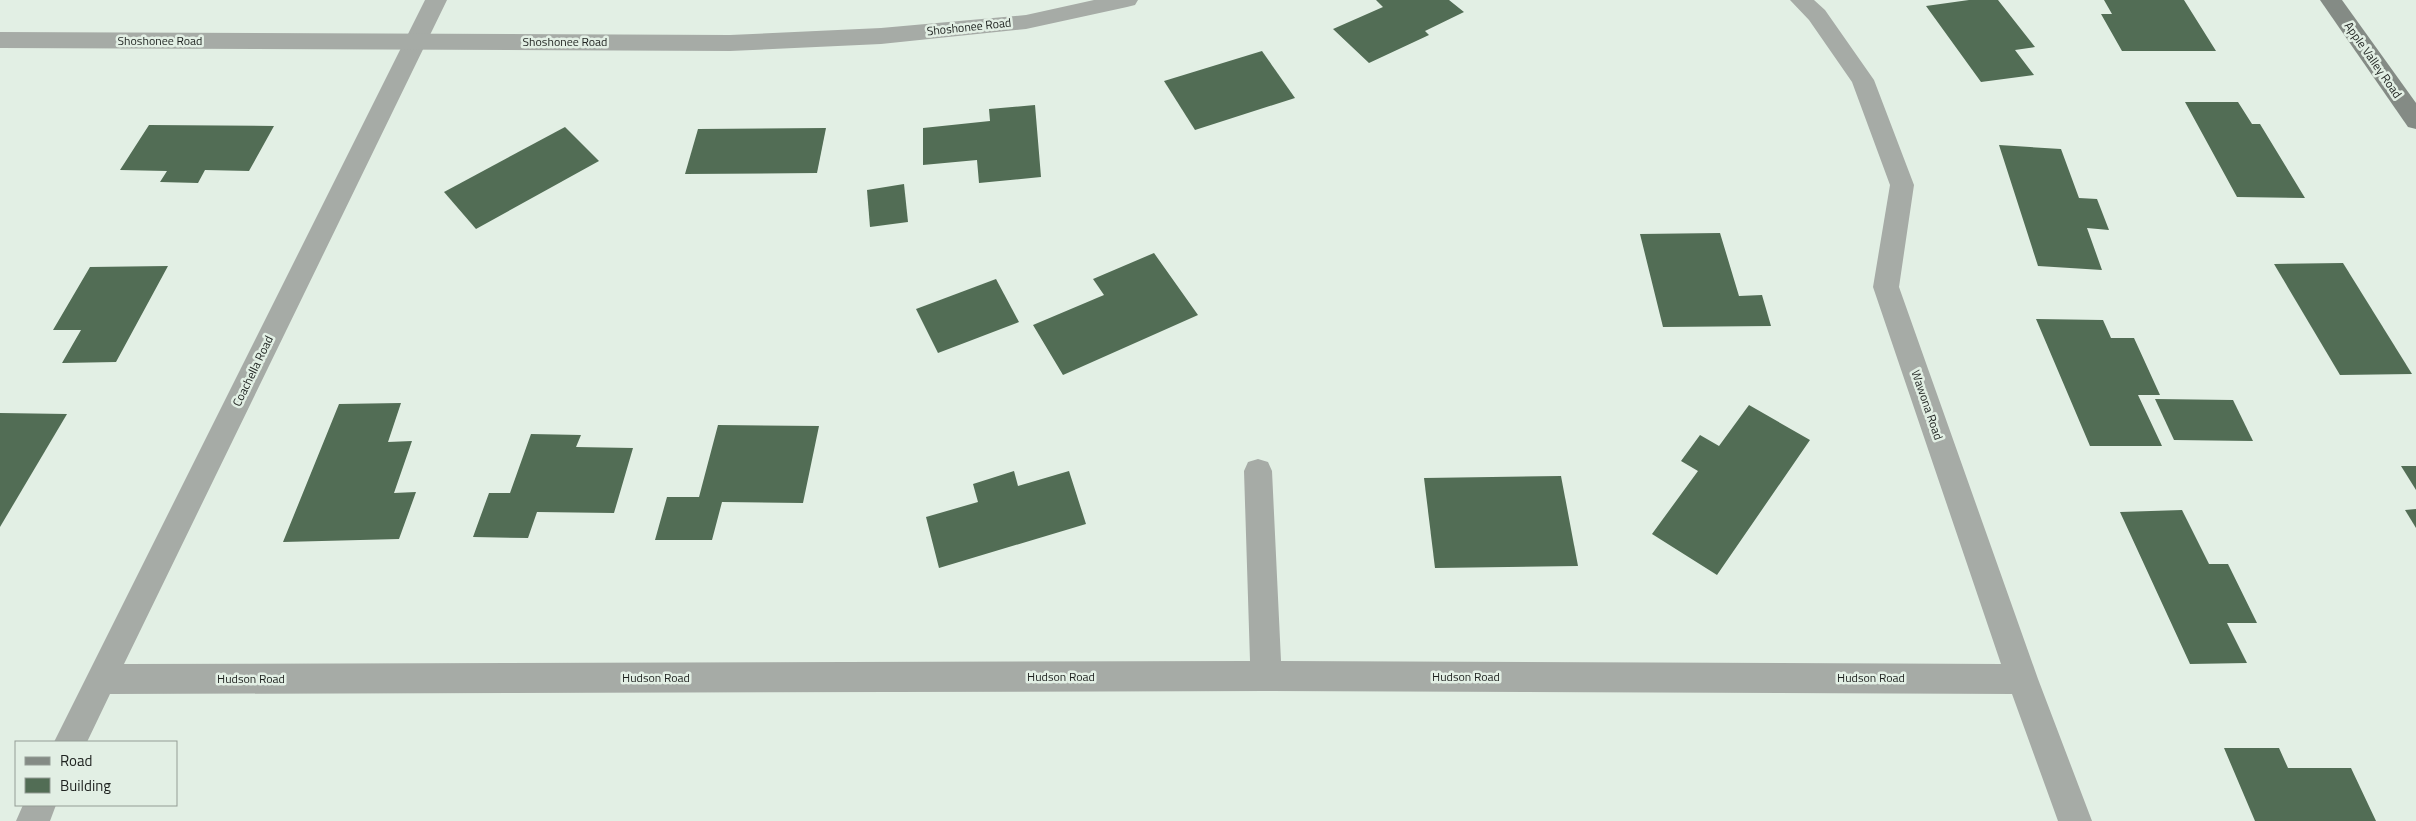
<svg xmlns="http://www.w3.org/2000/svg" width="2416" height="821" font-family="'Titillium Web',sans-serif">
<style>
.building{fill:#526d55}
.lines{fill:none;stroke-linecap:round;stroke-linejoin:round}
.minor{fill:#a6aba6;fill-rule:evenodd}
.tertiary{fill:#a6aba6;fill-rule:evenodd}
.secondary{fill:#848b85;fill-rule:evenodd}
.labels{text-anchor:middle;stroke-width:5;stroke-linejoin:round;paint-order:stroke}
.street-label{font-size:12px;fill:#1e221f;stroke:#e2efe4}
</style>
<rect width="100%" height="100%" fill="#e2efe4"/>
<g class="building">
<polygon points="1376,0 1449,0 1464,12 1425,31 1429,35 1369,63 1333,29 1383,7"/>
<polygon points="1969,0 1998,0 2035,47 2015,50 2034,75 1981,82 1926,6"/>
<polygon points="2104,0 2184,0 2216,51 2122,51 2101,14 2112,14"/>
<polygon points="1262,51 1295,98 1195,130 1164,81"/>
<polygon points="2185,102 2238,102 2252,124 2260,124 2305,198 2237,197"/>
<polygon points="1035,105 1041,177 979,183 977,160 923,165 923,128 990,121 989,109"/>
<polygon points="149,125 274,126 249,171 205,170 198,183 160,182 167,171 120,170"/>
<polygon points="565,127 599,161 476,229 444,192"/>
<polygon points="826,128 817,173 685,174 698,129"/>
<polygon points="1999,145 2061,149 2079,198 2097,199 2109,230 2087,228 2102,270 2038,266"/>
<polygon points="904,184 908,222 870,227 867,190"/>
<polygon points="1720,233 1739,296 1762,295 1771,326 1663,327 1640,234"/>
<polygon points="1154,253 1198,315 1063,375 1033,325 1104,295 1093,279"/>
<polygon points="2343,263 2412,374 2340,375 2274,264"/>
<polygon points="168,266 116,362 62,363 81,330 53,330 90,267"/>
<polygon points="996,279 1019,322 938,353 916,309"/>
<polygon points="2036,319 2103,320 2111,338 2134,338 2160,395 2138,395 2162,446 2090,446"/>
<polygon points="2155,399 2233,400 2253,441 2174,440"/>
<polygon points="401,403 388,442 412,441 394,493 416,492 399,539 283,542 339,404"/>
<polygon points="1749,405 1810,440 1717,575 1652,534 1698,471 1681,461 1700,435 1719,446"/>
<polygon points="0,413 67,414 0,527"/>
<polygon points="718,425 819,426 803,503 722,502 712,540 655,540 667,497 699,497"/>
<polygon points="531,434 581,435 576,447 633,448 614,513 537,512 528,538 473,537 489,493 510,493"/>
<polygon points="2401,466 2416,466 2416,490"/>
<polygon points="1014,471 1018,486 1069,471 1086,524 939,568 926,517 978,502 973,484"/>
<polygon points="1561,476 1578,566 1435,568 1424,478"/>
<polygon points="2416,509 2416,528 2405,510"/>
<polygon points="2182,510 2209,564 2228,564 2257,623 2227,623 2247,663 2190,664 2120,512"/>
<polygon points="2224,748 2279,748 2288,768 2351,768 2376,821 2255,821"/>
</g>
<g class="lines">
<g class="minor">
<polygon points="425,0 447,0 124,664 1250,661 1244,471 1248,462 1258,459 1268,462 1272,471 1281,661 2001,664 1873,287 1890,185 1852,82 1809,20 1790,0 1814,0 1825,10 1874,80 1914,185 1899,287 2038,679 2092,821 2058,821 2012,694 1266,691 110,694 87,742 54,742"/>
<polygon points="23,805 56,805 50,821 16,821"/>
</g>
<polygon class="tertiary" points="1094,0 1138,0 1135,5 1127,7 1026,29 881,44 730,51 0,48 0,32 730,35 881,28 1026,15"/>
<polygon class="secondary" points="2320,0 2342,0 2416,103 2416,129 2408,127"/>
</g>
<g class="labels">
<g class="street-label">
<text transform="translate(969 27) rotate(-6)" y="4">Shoshonee Road</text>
<text x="160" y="45">Shoshonee Road</text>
<text x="565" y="46">Shoshonee Road</text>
<text transform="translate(2373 60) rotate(55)" y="4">Apple Valley Road</text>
<text transform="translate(253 371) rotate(-64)" y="4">Coachella Road</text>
<text transform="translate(1927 405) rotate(71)" y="4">Wawona Road</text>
<text x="1061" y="681">Hudson Road</text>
<text x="1466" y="681">Hudson Road</text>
<text x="656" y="682">Hudson Road</text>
<text x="1871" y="682">Hudson Road</text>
<text x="251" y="683">Hudson Road</text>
</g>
</g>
<rect x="15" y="741" width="162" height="65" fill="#e2efe4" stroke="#949d95"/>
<rect x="25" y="757" width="25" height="8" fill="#848b85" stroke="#949d95"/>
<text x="60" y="766" font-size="15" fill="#1e221f">Road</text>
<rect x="25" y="778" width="25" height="15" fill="#526d55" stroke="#949d95"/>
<text x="60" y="791" font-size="15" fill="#1e221f">Building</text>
</svg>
